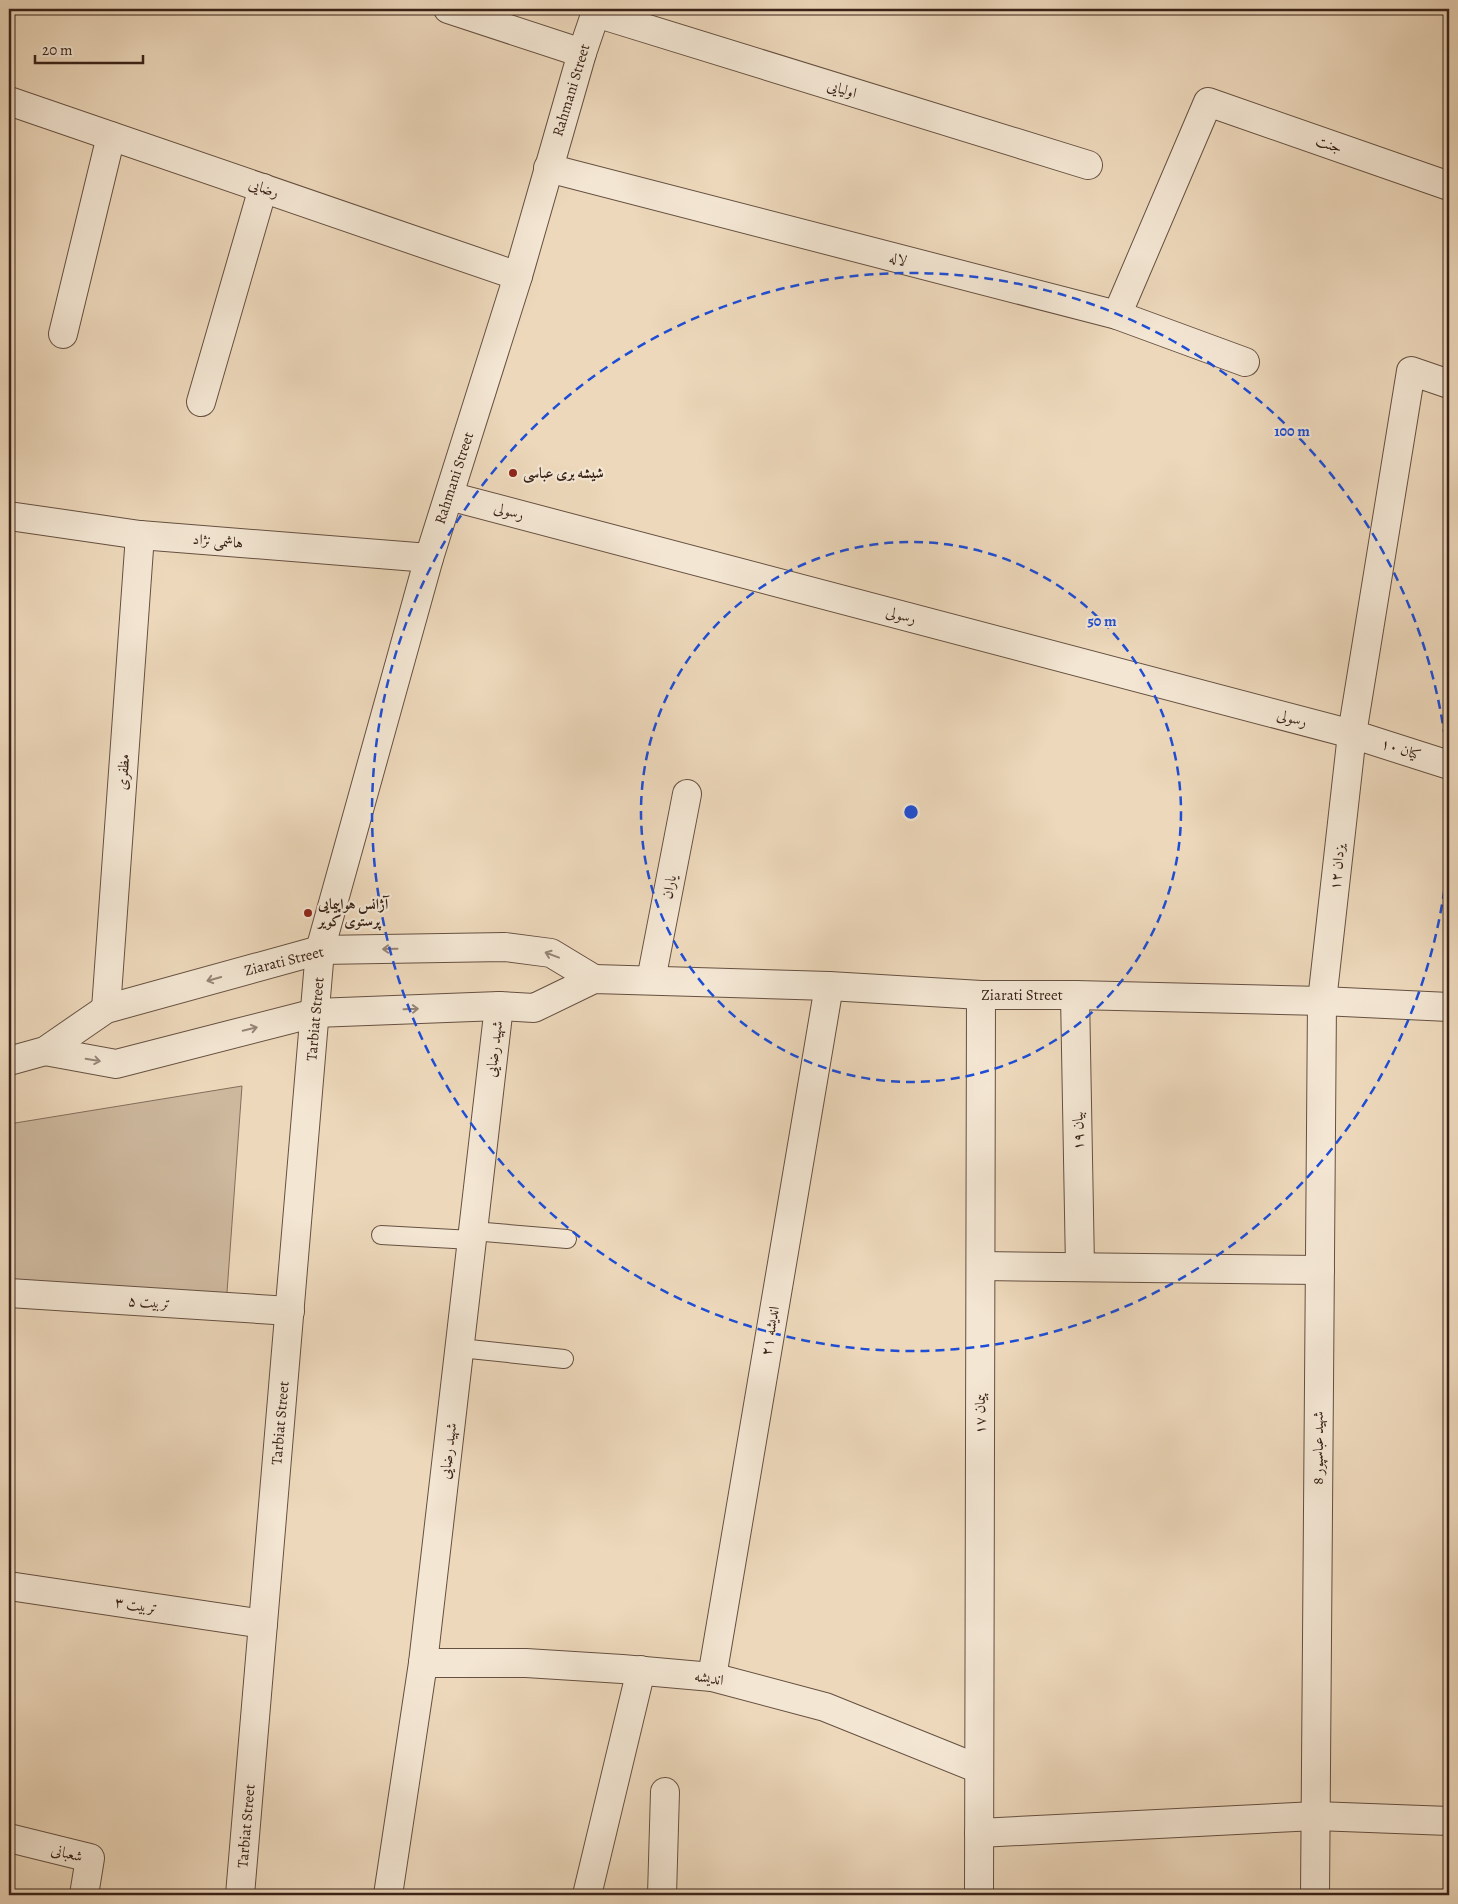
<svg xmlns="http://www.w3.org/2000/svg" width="1458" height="1904" font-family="Alegreya,Amiri,serif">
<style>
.green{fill:#ceb99f;stroke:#846e5c}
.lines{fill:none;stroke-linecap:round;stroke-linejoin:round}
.service-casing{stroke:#665041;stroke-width:20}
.minor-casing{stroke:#665041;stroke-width:30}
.tertiary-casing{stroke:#665041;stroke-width:30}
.service{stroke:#f3e6d3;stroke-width:18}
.minor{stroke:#f3e6d3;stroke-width:28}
.tertiary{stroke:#f3e6d3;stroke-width:28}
.oneway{stroke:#968476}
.ring{fill:none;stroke:#1d4ed8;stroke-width:2.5;stroke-dasharray:9 6}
.poi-dot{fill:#8f2418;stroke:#f3e6d3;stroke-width:2}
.labels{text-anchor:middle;stroke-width:4.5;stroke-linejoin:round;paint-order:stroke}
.street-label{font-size:15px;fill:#392218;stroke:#f3e6d3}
.poi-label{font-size:15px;font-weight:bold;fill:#392218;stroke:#f3e6d3;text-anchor:start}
.centre{fill:#1d4ed8;stroke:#f3e6d3;stroke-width:2.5}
.ring-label{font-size:15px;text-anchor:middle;font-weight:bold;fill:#1d4ed8;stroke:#f3e6d3;stroke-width:4.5;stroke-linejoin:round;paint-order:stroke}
</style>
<rect width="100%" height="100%" fill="#edd8bb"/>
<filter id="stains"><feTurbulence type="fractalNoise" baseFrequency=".004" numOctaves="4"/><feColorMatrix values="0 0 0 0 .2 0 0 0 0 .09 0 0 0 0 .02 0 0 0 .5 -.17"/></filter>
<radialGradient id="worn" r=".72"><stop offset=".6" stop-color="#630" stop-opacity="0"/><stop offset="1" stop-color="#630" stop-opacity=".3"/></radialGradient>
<polygon class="green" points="242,1086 226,1306 9,1293 9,1124"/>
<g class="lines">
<g class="service-casing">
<g id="service">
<polyline points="473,1231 567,1239"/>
<polyline points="381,1235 472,1240"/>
<polyline points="460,1348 564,1359"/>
</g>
</g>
<g class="minor-casing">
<g id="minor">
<polyline points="448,9 582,53"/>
<polyline points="596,13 1088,165"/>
<polyline points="9,101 518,276"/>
<polyline points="548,168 1117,315 1245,362"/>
<polyline points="1117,315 1208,102 1449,186"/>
<polyline points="63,334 111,136"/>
<polyline points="201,402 263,188"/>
<polyline points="449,496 1352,734 1449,765"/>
<polyline points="9,516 140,535 429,558"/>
<polyline points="651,980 687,794"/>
<polyline points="1075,995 1080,1267"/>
<polyline points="106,1009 140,535"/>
<polyline points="981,1266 1320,1270"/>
<polyline points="9,1293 290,1311"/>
<polyline points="9,1586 263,1624"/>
<polyline points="423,1663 526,1663 622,1669 712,1677 825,1707 979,1769"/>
<polyline points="712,1677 829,986"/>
<polyline points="979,1833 1316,1816 1449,1821"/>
<polyline points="9,1838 90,1858 84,1895"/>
<polyline points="388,1895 423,1663 499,1006"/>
<polyline points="587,1895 641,1670"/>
<polyline points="662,1895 665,1792"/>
<polyline points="979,1895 981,995"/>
<polyline points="1315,1895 1322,1001 1352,734 1411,371 1449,384"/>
</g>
</g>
<g class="tertiary-casing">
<g id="tertiary">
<polyline points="45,1051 116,1064 315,1013 499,1006 534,1008 594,979 829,986 981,995 1075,995 1322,1001 1449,1007"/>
<polyline points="9,1061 45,1051 106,1009 320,950 505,947 551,953 594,979"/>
<polyline points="240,1895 320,950 429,558 518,276 582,53 597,9"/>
</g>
</g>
<use href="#service" class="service"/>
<use href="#minor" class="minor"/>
<use href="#tertiary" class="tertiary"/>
</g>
<defs><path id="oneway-shaft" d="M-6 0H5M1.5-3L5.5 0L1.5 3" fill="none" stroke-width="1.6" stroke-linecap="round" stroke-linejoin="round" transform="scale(1.25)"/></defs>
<g class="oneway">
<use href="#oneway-shaft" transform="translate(390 949) rotate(179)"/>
<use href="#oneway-shaft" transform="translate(552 955) rotate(-159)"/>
<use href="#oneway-shaft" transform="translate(214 979) rotate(164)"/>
<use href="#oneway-shaft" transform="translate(411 1009) rotate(-2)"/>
<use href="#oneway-shaft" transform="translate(250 1029) rotate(-14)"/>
<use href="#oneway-shaft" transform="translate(93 1060) rotate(10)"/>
</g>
<g class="ring">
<circle cx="911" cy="812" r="270"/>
<path d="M1449 845A539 539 0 1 1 1449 779"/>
</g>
<g class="poi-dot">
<circle cx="513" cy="473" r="5"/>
<circle cx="308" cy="913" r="5"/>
</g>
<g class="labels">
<g class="street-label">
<text transform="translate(842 89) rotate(17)" y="5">اولیایی</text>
<text transform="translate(571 90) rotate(-73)" y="5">Rahmani Street</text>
<text transform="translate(1329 144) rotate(19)" y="5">جنت</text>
<text transform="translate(264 188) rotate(19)" y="5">رضایی</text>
<text transform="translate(898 259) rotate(14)" y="5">لاله</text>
<text transform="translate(454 478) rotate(-72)" y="5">Rahmani Street</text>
<text transform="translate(509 511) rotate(15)" y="5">رسولی</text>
<text transform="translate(218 541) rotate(5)" y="5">هاشمی نژاد</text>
<text transform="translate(901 615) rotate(15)" y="5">رسولی</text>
<text transform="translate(1292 718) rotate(15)" y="5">رسولی</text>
<text transform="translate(1401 749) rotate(18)" y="5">کیان ۱۰</text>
<text transform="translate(123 772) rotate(-86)" y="5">مظفری</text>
<text transform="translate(1337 867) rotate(-84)" y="5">یزدان ۱۲</text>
<text transform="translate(669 887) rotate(-79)" y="5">یاران</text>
<text transform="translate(284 961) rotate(-14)" y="5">Ziarati Street</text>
<text x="1022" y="1000">Ziarati Street</text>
<text transform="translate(315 1019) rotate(-85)" y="5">Tarbiat Street</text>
<text transform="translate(494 1049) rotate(-83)" y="5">شهید رضایی</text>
<text transform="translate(1078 1131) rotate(-91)" y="5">بیان ۱۹</text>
<text transform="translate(149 1302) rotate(4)" y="5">تربیت ۵</text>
<text transform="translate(770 1331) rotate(-80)" y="5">اندیشه ۲۱</text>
<text transform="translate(980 1414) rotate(-90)" y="5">پیمان ۱۷</text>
<text transform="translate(280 1423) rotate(-85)" y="5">Tarbiat Street</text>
<text transform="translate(1318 1448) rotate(-90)" y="5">شهید عباسپور 8</text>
<text transform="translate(448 1451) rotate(-83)" y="5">شهید رضایی</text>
<text transform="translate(136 1605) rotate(9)" y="5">تربیت ۳</text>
<text transform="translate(709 1678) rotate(9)" y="5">اندیشه</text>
<text transform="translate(246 1826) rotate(-85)" y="5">Tarbiat Street</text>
<text transform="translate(67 1853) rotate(14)" y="5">شعبانی</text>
</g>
<g class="poi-label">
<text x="523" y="478">شیشه بری عباسی</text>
<text x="318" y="909">آژانس هواپیمایی<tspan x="318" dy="17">پرستوی کویر</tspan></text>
</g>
</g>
<circle cx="911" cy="812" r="8" class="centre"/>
<g class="ring-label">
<text x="1292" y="436">100 m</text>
<text x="1102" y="626">50 m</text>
</g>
<rect width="1458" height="1904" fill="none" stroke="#edd8bb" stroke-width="30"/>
<rect x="10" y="10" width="1438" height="1884" fill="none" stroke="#392218" stroke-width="2.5"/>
<rect x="15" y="15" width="1428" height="1874" fill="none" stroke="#392218"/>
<path d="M35 55v8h108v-8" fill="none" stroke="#392218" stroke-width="2.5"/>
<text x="42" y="55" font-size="15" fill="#392218" stroke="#f3e6d3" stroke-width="4" paint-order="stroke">20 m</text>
<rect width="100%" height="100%" filter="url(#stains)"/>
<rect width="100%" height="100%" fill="url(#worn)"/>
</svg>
